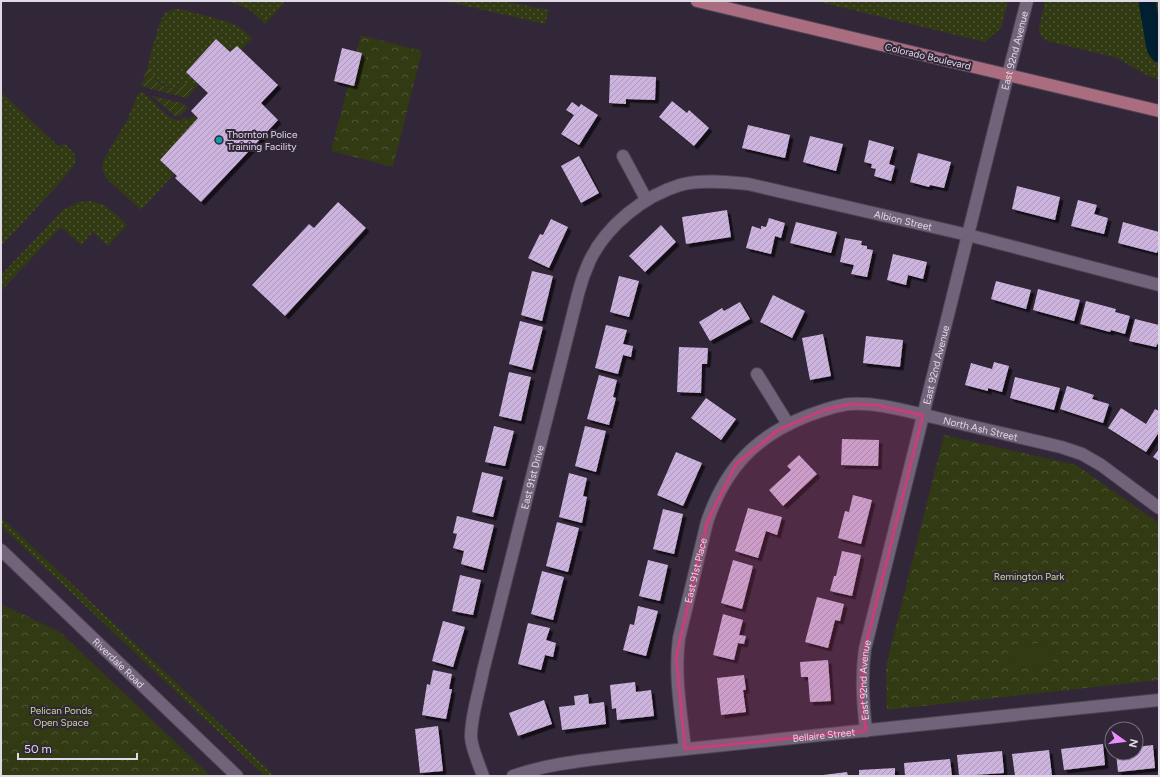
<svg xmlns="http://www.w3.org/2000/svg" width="1160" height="777" font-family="Figtree,sans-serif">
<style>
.grass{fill:url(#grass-dots)}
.forest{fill:url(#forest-crowns)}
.garden{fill:url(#garden-furrows)}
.pitch{fill:#313a13}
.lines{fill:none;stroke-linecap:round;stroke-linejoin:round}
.canal{stroke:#001f30;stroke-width:17}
.building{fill:url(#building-hatch);filter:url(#shadow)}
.minor-casing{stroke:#4d4353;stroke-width:14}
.tertiary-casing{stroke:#4d4353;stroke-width:14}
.primary-casing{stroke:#4d4353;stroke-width:14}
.minor{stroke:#716379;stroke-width:12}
.tertiary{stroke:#716379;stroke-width:12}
.primary{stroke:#aa6d80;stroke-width:12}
.marked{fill:#c83f77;fill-opacity:0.2;stroke:#c83f77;stroke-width:3;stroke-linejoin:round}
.culture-dot{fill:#0f9aa8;stroke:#322639;stroke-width:1.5}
.labels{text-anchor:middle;stroke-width:4;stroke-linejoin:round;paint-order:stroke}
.street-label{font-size:10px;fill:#e0d9e6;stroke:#322639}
.poi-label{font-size:10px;fill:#e0d9e6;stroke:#322639;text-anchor:start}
.park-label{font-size:10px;fill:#c7da95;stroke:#322639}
</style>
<defs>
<pattern id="grass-dots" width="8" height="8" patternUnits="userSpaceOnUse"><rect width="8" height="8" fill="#313a13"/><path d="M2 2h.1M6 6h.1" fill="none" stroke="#4f5635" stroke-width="1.8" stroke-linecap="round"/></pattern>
<pattern id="forest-crowns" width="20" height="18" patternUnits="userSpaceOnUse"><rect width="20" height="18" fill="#313a13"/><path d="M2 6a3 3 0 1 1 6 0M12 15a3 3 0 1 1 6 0" fill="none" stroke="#4f5635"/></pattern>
<pattern id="garden-furrows" width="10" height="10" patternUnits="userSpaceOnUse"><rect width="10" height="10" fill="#313a13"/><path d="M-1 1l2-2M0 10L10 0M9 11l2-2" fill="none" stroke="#4f5635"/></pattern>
<pattern id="building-hatch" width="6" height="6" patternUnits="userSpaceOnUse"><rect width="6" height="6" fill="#cdb4de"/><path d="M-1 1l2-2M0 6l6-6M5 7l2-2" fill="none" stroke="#aa97b8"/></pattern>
<filter id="shadow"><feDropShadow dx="3.5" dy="3.5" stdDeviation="0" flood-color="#0009"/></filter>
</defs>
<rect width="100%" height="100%" fill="#322639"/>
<g class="grass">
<polygon points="229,1 286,1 265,24 250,10"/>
<polygon points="444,1 503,1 549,10 545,24"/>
<polygon points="815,1 1008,1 1001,28 985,42"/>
<polygon points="1045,1 1159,1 1159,80 1148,76 1117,58 1044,40 1039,32 1039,27"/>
<path d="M174 9H180L229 22 242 29 252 38 241 50 237 46 230 52 216 39 186 72 199 84 195 89 189 85 181 83C174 88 169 90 162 83 157 79 148 74 148 67 148 62 159 23 162 18L165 13Z"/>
<path d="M1 92 59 147 64 143C80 158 79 159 66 176L1 246Z"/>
<path d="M139 92 145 94 169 117C176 121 180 121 186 117L189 120 194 115 198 118 160 160 174 174 141 210 108 180C103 173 101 167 104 159L127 120Z"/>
<path d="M87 201C105 202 115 213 127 225L108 246 93 232 81 245 61 227 1 291V275L63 210 79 202Z"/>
<polygon points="1,517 275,776 265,776 1,526"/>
</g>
<g class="forest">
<polygon points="361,35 422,51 393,167 331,151"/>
<polygon points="944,435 1076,465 1159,523 1159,680 887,710 886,666"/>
<polygon points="1,604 60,632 211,776 1,776"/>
</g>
<g class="garden">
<path d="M148 66C151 75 162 89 172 88 176 87 178 85 181 83L189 85 195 89 187 98 147 88 141 85Z"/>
<polygon points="152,96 182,103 188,108 181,115 175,116"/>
</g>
<polygon class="pitch" points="1051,642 1053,664 1009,667 1007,646"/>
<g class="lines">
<polyline class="canal" points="1147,1 1155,48 1159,54"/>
</g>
<g class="building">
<polygon points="216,39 230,52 237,46 278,85 261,103 278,120 201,202 175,178 177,176 160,160 198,118 191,111 208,93 186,72"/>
<polygon points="342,48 362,53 354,86 334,81"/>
<polygon points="610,75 656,77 655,100 626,99 626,104 609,103"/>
<polygon points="672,101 687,113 689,110 709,128 694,146 659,117"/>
<polygon points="572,102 579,107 581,104 598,115 579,145 561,134 574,115 566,110"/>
<polygon points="748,125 790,135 785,158 742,148"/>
<polygon points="810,136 843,144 836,171 803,162"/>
<polygon points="869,140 894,147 889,164 895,166 891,181 874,176 876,169 871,168 872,164 864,162"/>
<polygon points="918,153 951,162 944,188 930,185 929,187 910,182"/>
<polygon points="579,156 599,193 581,203 561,166"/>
<polygon points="1017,186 1060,197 1055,220 1012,209"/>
<polygon points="1078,200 1097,205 1094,214 1108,218 1104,234 1071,226"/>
<polygon points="338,202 366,228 285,316 252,285 309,224 314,228"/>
<polygon points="727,210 731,237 686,244 682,217"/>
<polygon points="769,218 785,223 781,238 775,236 771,254 746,248 752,226 761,229 761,226 766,227"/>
<polygon points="551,219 568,227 549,268 528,258 540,234 543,235"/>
<polygon points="796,222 837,232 831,253 790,243"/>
<polygon points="1123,222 1159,232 1159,247 1157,253 1118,243"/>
<polygon points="661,225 676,242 645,272 629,256"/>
<polygon points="845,238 862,241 861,245 867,246 867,249 873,250 867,277 851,274 854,265 840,262"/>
<polygon points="893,254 927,262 923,279 908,275 906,285 887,280"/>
<polygon points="532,271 553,276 542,321 521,315"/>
<polygon points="619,276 639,281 629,317 610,312"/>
<polygon points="996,281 1031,290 1026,309 991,299"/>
<polygon points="1038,289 1080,300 1074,321 1033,310"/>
<polygon points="773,295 805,311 792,338 760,322"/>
<polygon points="1086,301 1116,309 1115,312 1130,316 1125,334 1111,330 1110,332 1080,324"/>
<polygon points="740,302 750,319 710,341 699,322 722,308 724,311"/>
<polygon points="1135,319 1159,325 1159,345 1157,344 1156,347 1129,341"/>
<polygon points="520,321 543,327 532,370 509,364"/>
<polygon points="606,325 627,330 623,344 633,346 631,357 623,355 618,374 595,368"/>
<polygon points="823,334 831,376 810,380 802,338"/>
<polygon points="866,336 903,340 900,367 863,363"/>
<polygon points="679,347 708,348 707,364 702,364 701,393 677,392"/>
<polygon points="994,362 1009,366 1002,392 988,388 988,391 965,385 971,363 992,369"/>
<polygon points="509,372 531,377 521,421 499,416"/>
<polygon points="599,375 617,380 613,397 616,398 609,425 587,419"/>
<polygon points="1015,377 1060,388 1054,410 1010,398"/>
<polygon points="1067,386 1094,395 1092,399 1109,404 1103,423 1060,409"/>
<polygon points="706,398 736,419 721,440 691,418"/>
<polygon points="1121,408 1146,424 1155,409 1159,411 1159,432 1146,452 1108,428"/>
<polygon points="494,426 514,431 505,466 485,462"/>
<polygon points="585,426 606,431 596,472 575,466"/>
<polygon points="842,439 879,440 878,466 841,465"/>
<polygon points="1159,449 1159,461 1153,457"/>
<polygon points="676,452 702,463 683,506 657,495"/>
<polygon points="799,455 817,474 783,506 769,490 791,470 787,466"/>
<polygon points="482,472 503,477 493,517 472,512"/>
<polygon points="569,473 587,478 583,496 587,497 582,523 559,517"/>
<polygon points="853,495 872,500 861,544 838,538 845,511 849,512"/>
<polygon points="748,508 782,517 777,535 766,531 758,558 735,551"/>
<polygon points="663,509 683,514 674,554 653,549"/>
<polygon points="457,516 494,525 483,570 461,564 464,551 453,548 457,534 453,533"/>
<polygon points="557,522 579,528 568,572 546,566"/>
<polygon points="842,551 861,555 852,596 830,591 834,576 836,576"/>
<polygon points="648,560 668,565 660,601 639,596"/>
<polygon points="733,560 753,566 742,609 721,603"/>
<polygon points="542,571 564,577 553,620 531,614"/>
<polygon points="460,575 481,580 473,615 452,611"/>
<polygon points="817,597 844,604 840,621 835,620 828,648 805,642"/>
<polygon points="638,606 658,611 646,656 623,650 630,624 634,625"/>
<polygon points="723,614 743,620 739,635 746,636 744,644 738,643 734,660 713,655"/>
<polygon points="443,621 465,627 453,667 432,661"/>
<polygon points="528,623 550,628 546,640 556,643 553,657 545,655 541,670 518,664"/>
<polygon points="828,660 831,701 810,702 808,677 801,677 800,662"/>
<polygon points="433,670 452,674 449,689 452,689 446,719 422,715 427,684 430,685"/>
<polygon points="744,675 746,690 743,690 746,712 721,715 717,678"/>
<polygon points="635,682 636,692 651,690 654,716 617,720 616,708 612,709 610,685"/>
<polygon points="588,694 589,704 604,702 606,724 562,730 559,707 575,705 574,696"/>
<polygon points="544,700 552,724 518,736 509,713"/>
<polygon points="438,726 443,771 420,773 415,729"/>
<polygon points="1103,744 1105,765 1064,770 1061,749"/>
<polygon points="1153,745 1155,768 1118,772 1116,753 1136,753 1136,747"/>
<polygon points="1049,750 1052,776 1015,776 1012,754"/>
<polygon points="1002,751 1004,773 959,776 957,755"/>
<polygon points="950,759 952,776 905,776 904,763"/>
<polygon points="895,768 895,776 859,776 859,770"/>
<polygon points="847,772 848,776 823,776 823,775"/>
</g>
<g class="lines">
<g class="minor-casing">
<g id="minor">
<polyline points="623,156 646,199"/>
<polyline points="757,374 788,424"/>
<path id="s1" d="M866 731C863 702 861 678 865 649L1000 106 1027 1"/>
<path id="s2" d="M685 749C681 712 674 675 679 638L707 522C725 469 754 437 807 416 821 411 836 405 850 404 879 402 909 412 937 418 978 428 1019 437 1061 447L1082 454 1101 465 1159 508"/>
<path id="s3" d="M483 776C479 764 472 750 471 737 471 715 479 693 483 671L578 294C581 282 585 271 590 260 607 225 644 196 680 185 699 179 729 182 748 184L968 235 1159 285"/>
<path id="s4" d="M513 776C550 763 590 760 628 755L1159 700"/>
</g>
</g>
<g class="tertiary-casing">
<g id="tertiary">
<path id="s5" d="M1 550 237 776"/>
</g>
</g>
<g class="primary-casing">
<polyline id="primary" points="697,1 1159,111"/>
</g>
<use href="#minor" class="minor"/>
<use href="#tertiary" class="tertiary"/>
<use href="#primary" class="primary"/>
</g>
<path class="marked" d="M850 404 876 405 923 415 865 649 862 696 866 731 685 749 676 657 707 522 736 464 778 430 823 410Z"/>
<circle class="culture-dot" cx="219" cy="140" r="4"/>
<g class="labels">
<g class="street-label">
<text dy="4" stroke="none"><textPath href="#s1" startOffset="699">East 92nd Avenue</textPath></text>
<text transform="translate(928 56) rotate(13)" y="4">Colorado Boulevard</text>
<text dy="4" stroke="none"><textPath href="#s3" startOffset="881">Albion Street</textPath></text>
<text dy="4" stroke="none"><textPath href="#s1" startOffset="375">East 92nd Avenue</textPath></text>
<text dy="4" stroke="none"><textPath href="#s2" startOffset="560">North Ash Street</textPath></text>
<text dy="4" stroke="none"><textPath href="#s3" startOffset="308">East 91st Drive</textPath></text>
<text dy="4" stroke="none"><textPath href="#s2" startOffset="181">East 91st Place</textPath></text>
<text dy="4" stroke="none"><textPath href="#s5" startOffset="163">Riverdale Road</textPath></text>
<text dy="4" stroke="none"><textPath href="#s1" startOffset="51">East 92nd Avenue</textPath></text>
<text dy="4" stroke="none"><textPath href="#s4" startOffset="314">Bellaire Street</textPath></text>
</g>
<g class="poi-label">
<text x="227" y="138">Thornton Police<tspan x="227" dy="12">Training Facility</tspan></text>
</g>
<g class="park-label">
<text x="1029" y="580">Remington Park</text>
<text x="61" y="714">Pelican Ponds<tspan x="61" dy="12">Open Space</tspan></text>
</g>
</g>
<rect width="1160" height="777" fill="none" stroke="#e0d9e6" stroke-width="4"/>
<g transform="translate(1124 741) rotate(104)"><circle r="19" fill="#322639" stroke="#786e7e"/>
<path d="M0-3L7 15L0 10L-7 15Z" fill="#e88eff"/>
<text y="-6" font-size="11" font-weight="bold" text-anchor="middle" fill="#e0d9e6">N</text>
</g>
<path d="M18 753v6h119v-6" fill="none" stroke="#e0d9e6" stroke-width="2"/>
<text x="24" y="753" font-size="12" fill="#e0d9e6" stroke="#322639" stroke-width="3" paint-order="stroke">50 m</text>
</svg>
